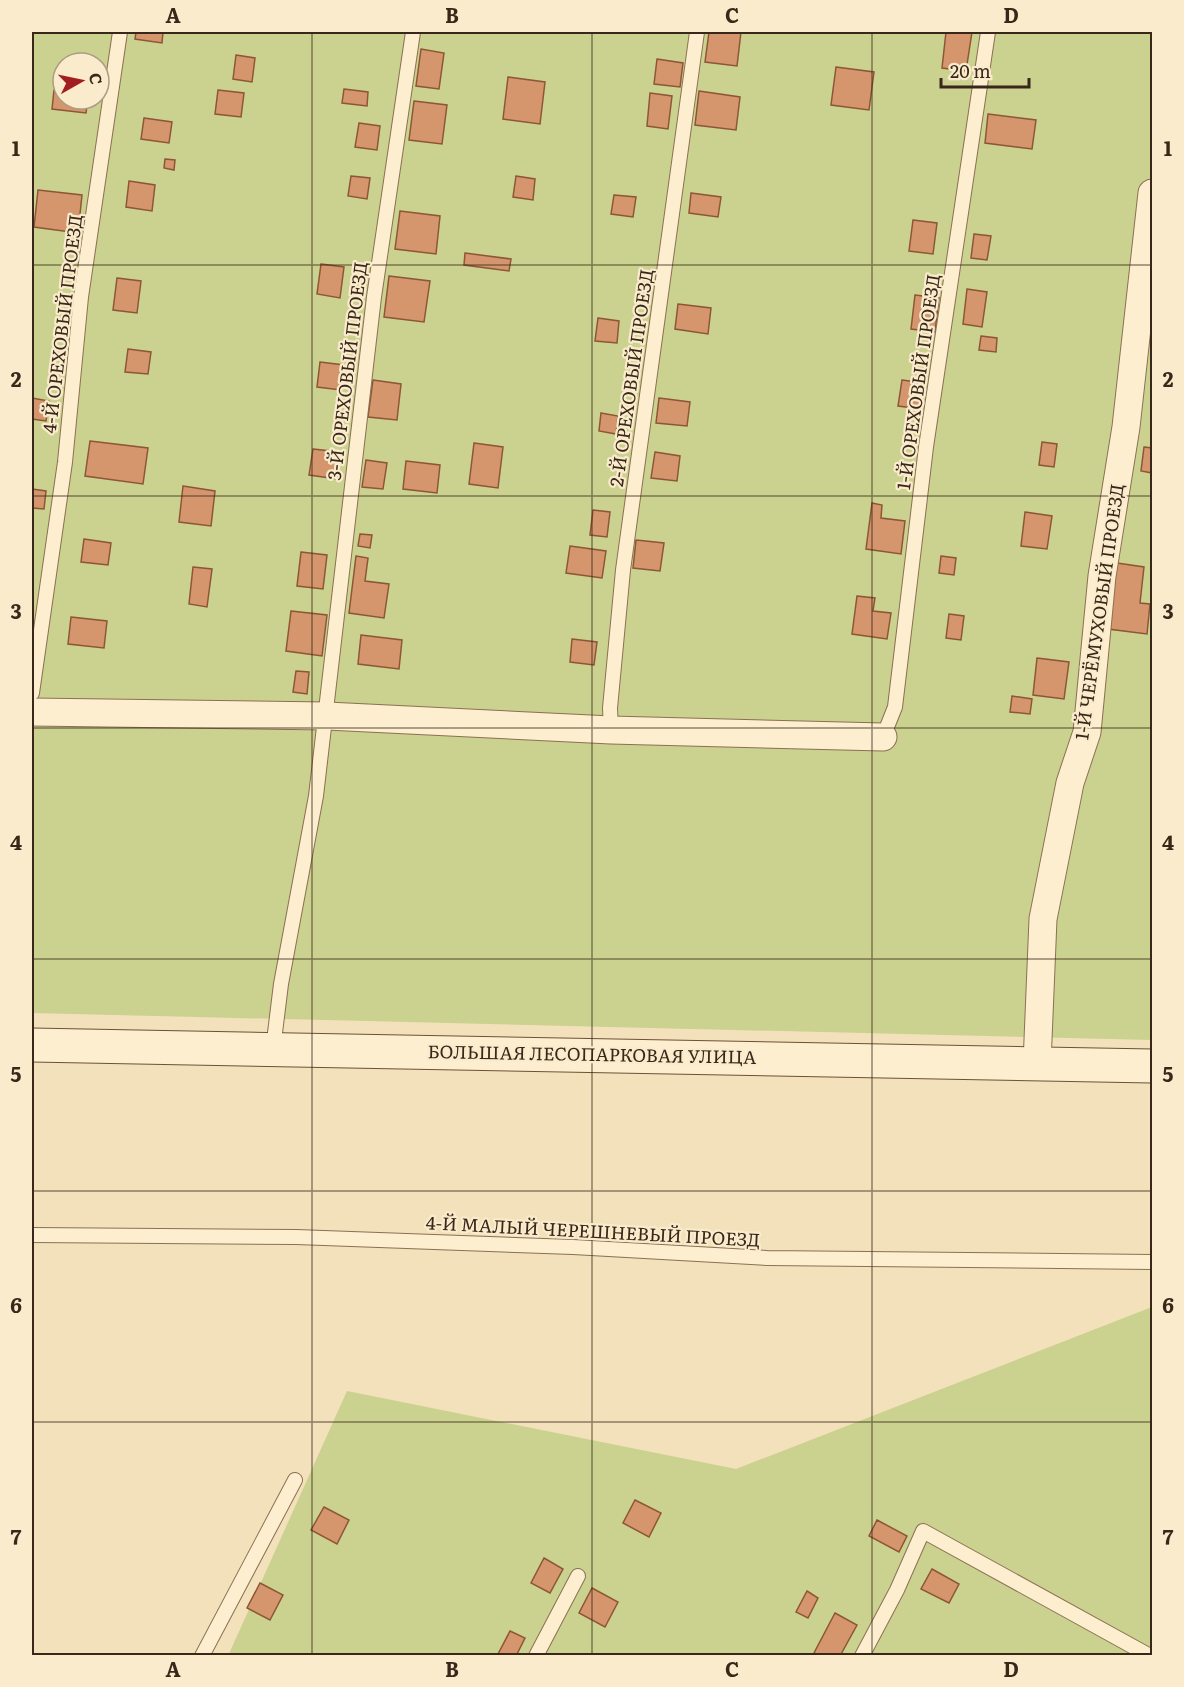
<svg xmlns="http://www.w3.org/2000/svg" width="1184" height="1687" font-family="Literata,serif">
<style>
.green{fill:#cbd18e;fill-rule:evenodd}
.building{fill:#d5966d;stroke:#8d5737;stroke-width:1.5}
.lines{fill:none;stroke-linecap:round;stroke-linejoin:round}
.service-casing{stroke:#8b7053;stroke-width:16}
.minor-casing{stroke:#8b7053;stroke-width:29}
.secondary-casing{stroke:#6d5137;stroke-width:35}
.service{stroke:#fceecf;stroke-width:14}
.minor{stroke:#fceecf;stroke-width:27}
.secondary{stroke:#fceecf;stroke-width:33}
.grid{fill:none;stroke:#39281a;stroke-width:1.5;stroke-opacity:0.55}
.labels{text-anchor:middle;stroke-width:4.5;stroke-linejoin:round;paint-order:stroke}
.street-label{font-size:18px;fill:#39281a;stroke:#f9ebcb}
.neatline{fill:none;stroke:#39281a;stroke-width:2}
.grid-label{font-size:20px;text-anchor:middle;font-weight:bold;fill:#39281a}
</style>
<rect width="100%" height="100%" fill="#f2e1bb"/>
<g class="green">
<path d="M32 32H1152V1040L32 1013ZM63 63H99V99H63Z"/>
<polygon points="1152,1307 1152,1655 228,1656 347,1391 736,1469"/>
</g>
<g class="building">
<polygon points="136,32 163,32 162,43 135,39"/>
<polygon points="709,32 741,32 737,66 705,62"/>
<polygon points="946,32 972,32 966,71 942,68"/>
<polygon points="421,49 444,53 439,89 416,86"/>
<polygon points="236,55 255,58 252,82 233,79"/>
<polygon points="657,59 683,63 680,87 654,84"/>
<polygon points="836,67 874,72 869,110 831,105"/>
<polygon points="508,77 545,82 540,124 503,119"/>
<polygon points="344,89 368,92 367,106 342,103"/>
<polygon points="54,90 63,91 63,99 88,99 86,113 52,109"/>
<polygon points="218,90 244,93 241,117 215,114"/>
<polygon points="699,91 740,97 736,130 695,125"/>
<polygon points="650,93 672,96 668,129 647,126"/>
<polygon points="414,101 447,105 442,144 409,140"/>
<polygon points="988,114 1036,120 1032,149 985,143"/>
<polygon points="144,118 172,122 169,143 141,139"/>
<polygon points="359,123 380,126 377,150 355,147"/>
<polygon points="165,159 175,160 174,170 164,168"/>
<polygon points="351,176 370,178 367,199 348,196"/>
<polygon points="516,176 535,179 533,200 513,197"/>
<polygon points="129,181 155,185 152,211 126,207"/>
<polygon points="38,190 82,195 78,233 34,227"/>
<polygon points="691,193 721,197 718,217 689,213"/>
<polygon points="614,195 636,197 633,217 611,214"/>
<polygon points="400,211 440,216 436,254 395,249"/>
<polygon points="913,220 937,223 933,254 909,251"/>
<polygon points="974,234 991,236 987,260 971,258"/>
<polygon points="465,253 511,259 509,271 464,265"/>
<polygon points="321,264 344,267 340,298 317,294"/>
<polygon points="389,276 430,281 424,322 384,317"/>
<polygon points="117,278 141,281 137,313 113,310"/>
<polygon points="967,289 987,292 982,327 963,324"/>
<polygon points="915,295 939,298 935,332 911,329"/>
<polygon points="678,304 711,308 708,334 675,329"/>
<polygon points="598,318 619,321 617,343 595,341"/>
<polygon points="981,336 997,338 996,352 979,350"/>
<polygon points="128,349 151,352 148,374 125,372"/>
<polygon points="320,362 344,365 341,390 317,387"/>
<polygon points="373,380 401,384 397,420 368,417"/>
<polygon points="902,380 924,383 921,409 898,406"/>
<polygon points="32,398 49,401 46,421 32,419"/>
<polygon points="659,398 690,402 687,426 656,423"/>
<polygon points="601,413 618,416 616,434 599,431"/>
<polygon points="90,441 148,448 143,484 85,476"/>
<polygon points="1042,442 1057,444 1054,467 1039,465"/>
<polygon points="474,443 503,447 498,488 469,484"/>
<polygon points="1144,447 1152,448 1152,473 1141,471"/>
<polygon points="313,449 340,452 337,479 309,475"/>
<polygon points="655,452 680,456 677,481 651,478"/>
<polygon points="366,460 387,463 383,489 362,487"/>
<polygon points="406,461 440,465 437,493 403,489"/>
<polygon points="183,486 215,491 211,526 179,522"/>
<polygon points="32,489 46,491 44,509 32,508"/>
<polygon points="872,503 882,505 881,518 905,521 901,554 866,549"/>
<polygon points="593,510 610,512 607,537 590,535"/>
<polygon points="1025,512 1052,516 1047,549 1021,546"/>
<polygon points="360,534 372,535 370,548 358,546"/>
<polygon points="84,539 111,543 108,565 81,562"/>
<polygon points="636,540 664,543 660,571 633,568"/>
<polygon points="570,546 606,551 602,578 566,573"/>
<polygon points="301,552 327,555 323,589 297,586"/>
<polygon points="356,556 368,558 365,581 389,584 384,618 349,613"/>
<polygon points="941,556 956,558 954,575 939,573"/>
<polygon points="1117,563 1144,567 1140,603 1150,604 1147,634 1108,629"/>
<polygon points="193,567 212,569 207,607 189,604"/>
<polygon points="857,596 875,598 873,611 891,613 887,639 852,634"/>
<polygon points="291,611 327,615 322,656 286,651"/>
<polygon points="949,614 964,616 961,640 946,638"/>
<polygon points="71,617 107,621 104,648 68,644"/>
<polygon points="361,635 402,640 399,669 358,664"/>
<polygon points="572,639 597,642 594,665 570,662"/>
<polygon points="1037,658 1069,662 1064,699 1033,695"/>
<polygon points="296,671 309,672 307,694 293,692"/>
<polygon points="1012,696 1032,699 1030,714 1010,712"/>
<polygon points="635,1500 661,1513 649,1537 623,1523"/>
<polygon points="324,1507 349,1520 337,1544 311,1530"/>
<polygon points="877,1520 907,1536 899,1552 869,1536"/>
<polygon points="544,1558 563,1569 550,1593 531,1583"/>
<polygon points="932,1569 959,1584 949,1603 921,1589"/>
<polygon points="260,1583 283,1595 270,1620 247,1608"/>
<polygon points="592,1588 618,1602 605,1627 579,1613"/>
<polygon points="807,1591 818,1598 808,1618 796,1612"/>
<polygon points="835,1613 857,1625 840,1656 819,1656 814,1653"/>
<polygon points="510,1631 525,1638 516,1656 497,1656"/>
</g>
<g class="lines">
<g class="service-casing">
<g id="service">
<polyline points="32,693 65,462 81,297 120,32"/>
<polyline points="611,730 610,708 623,570 697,32"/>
<polyline points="883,737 895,707 926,447 988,32"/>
<polyline points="273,1049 281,984 316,796 374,297 413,32"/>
<polyline points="32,1235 296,1237 573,1247 767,1258 1152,1262"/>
<polyline points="202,1656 295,1480"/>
<polyline points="536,1656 578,1576"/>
<polyline points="862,1656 897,1590 923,1531 1150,1656"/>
</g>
</g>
<g class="minor-casing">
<g id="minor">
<polyline points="32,712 327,716 611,730 883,737"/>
<polyline points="1037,1064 1043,919 1070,783 1087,732 1102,576 1126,427 1152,193"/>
</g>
</g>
<g class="secondary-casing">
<polyline id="secondary" points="32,1045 1152,1066"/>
</g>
<use href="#service" class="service"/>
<use href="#minor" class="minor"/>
<use href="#secondary" class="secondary"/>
</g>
<path class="grid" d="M312 32V1656M592 32V1656M872 32V1656M32 265H1152M32 496H1152M32 728H1152M32 959H1152M32 1191H1152M32 1422H1152"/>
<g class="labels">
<g class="street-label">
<text transform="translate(63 324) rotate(-83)" y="6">4-Й ОРЕХОВЫЙ ПРОЕЗД</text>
<text transform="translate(348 371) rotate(-83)" y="6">3-Й ОРЕХОВЫЙ ПРОЕЗД</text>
<text transform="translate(632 378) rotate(-82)" y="6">2-Й ОРЕХОВЫЙ ПРОЕЗД</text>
<text transform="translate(919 382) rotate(-82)" y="6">1-Й ОРЕХОВЫЙ ПРОЕЗД</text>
<text transform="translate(1100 612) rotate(-82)" y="6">1-Й ЧЕРЁМУХОВЫЙ ПРОЕЗД</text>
<text transform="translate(592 1055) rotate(1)" y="6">БОЛЬШАЯ ЛЕСОПАРКОВАЯ УЛИЦА</text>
<text transform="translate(593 1232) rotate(3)" y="6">4-Й МАЛЫЙ ЧЕРЕШНЕВЫЙ ПРОЕЗД</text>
</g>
</g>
<rect width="1184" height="1687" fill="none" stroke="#f9ebcb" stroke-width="66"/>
<g transform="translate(81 81) rotate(81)"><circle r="28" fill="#f9ebcb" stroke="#ac9d84" stroke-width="1.5"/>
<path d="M0-4.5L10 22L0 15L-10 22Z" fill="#a11d20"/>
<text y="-9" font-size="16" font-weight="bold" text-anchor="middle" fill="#39281a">С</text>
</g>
<path d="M941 78v9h88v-9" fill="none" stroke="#39281a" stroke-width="3"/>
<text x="950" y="78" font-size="18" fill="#39281a" stroke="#f9ebcb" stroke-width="4.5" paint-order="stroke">20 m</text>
<rect x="33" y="33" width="1118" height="1621" class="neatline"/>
<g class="grid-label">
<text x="173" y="23">A</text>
<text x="452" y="23">B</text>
<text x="732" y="23">C</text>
<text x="1011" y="23">D</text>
<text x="16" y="156">1</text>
<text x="1168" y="156">1</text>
<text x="16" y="387">2</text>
<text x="1168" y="387">2</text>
<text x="16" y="619">3</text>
<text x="1168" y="619">3</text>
<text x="16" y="850">4</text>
<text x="1168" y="850">4</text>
<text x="16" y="1082">5</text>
<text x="1168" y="1082">5</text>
<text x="16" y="1313">6</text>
<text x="1168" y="1313">6</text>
<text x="16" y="1545">7</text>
<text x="1168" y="1545">7</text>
<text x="173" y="1677">A</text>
<text x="452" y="1677">B</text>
<text x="732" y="1677">C</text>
<text x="1011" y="1677">D</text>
</g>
</svg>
